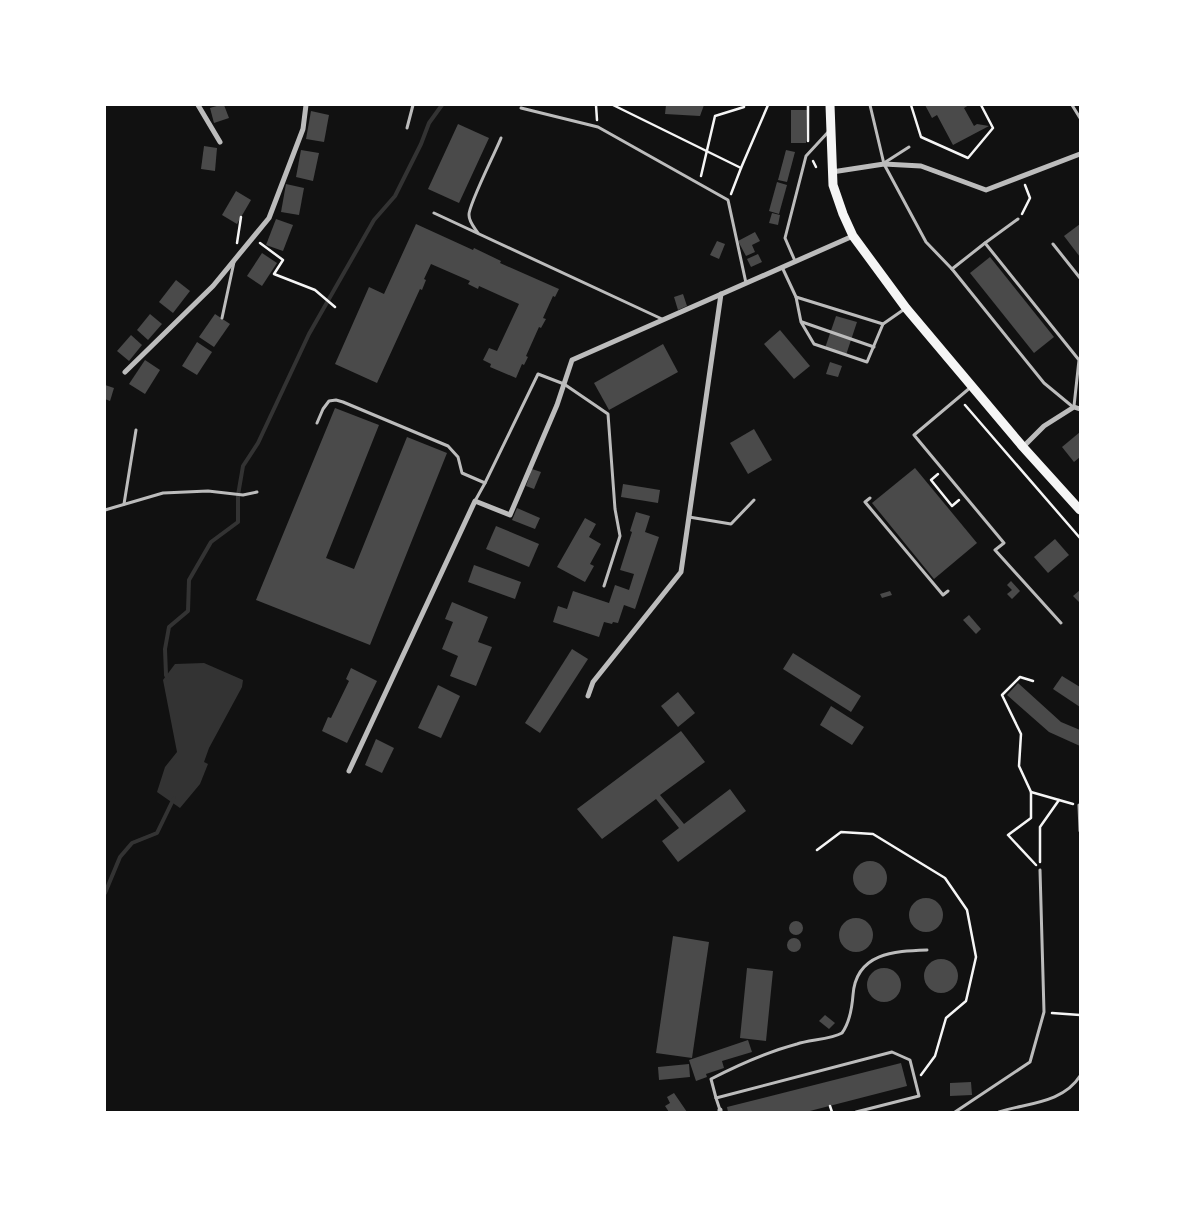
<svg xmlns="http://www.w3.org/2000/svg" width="1185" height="1217" font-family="'Noto Sans',sans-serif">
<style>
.water{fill:#333}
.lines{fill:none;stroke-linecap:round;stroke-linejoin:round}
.stream{stroke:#333;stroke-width:4}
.building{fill:#4a4a4a}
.path{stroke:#f5f5f5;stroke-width:2.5}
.service{stroke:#bcbcbc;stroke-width:3}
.minor{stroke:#bcbcbc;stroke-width:5}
.secondary{stroke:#f5f5f5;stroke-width:9}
</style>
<rect width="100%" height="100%" fill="#111"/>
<polygon class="water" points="204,663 243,680 242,687 209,748 204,762 208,764 200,784 180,808 157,792 165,767 177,752 163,680 175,664"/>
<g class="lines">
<g class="stream">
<polyline points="168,679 166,675 165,649 169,627 188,611 189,580 211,542 238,522 238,495 243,466 258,443 309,334 374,220 395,196 421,144 429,123 442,105"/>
<polyline points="105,893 120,857 132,843 157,833 174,798"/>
</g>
</g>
<g class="building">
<polygon points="220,105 224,105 229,118 214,123 210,108"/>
<polygon points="666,105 704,105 700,116 665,114"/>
<polygon points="925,105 969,105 964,108 974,126 977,124 989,126 953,145 937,115 932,118"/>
<polygon points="791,110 807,110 806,143 791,143"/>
<polygon points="311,111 329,115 324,142 306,139"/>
<polygon points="458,124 489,138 459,203 428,189"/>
<polygon points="204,146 217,148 215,171 201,169"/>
<polygon points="301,150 319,153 313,181 296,177"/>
<polygon points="786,150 795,152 787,182 778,180"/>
<polygon points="777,182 787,185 779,214 769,211"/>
<polygon points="286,184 304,188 299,215 281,212"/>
<polygon points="236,191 251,200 237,224 222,215"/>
<polygon points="772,213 780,215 778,225 769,223"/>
<polygon points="276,219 293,225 283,251 266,245"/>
<polygon points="416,224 473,250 474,248 501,261 500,263 559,289 555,297 553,296 543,318 546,319 541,328 539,327 526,356 528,357 524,365 522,364 516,378 490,367 491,364 483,360 489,348 497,351 519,304 479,286 478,289 468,284 470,281 431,264 424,279 426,280 422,290 420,289 377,383 335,364 369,287 384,294"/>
<polygon points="1080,224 1080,257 1064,236"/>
<polygon points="755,232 760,241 752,245 755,252 746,256 738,241"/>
<polygon points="717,241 725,244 719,259 710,255"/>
<polygon points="262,253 277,263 262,286 247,276"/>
<polygon points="758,254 762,262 751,267 747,259"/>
<polygon points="990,257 1054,337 1034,353 970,273"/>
<polygon points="176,280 190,291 173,313 159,302"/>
<polygon points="683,294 687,306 678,310 674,297"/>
<polygon points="150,314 162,324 148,340 137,330"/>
<polygon points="215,314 230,324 214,347 199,337"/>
<polygon points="836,316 857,322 846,355 825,348"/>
<polygon points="780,330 810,366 794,379 764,344"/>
<polygon points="131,335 142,345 129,361 117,351"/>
<polygon points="197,342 212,352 197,375 182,366"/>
<polygon points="663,344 678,372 609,410 594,383"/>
<polygon points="145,360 160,370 145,394 129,384"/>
<polygon points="830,362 842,366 838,377 826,374"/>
<polygon points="105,385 114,388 110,401 105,399"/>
<polygon points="335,408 379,425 326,558 354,569 407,437 447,453 370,645 256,600"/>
<polygon points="754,429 772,460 748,474 730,443"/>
<polygon points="1080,432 1080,457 1074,462 1062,447"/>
<polygon points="915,468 977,543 934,579 872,503"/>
<polygon points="532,469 541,472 534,489 526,486"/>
<polygon points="623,484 660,490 658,503 621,497"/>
<polygon points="517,508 540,518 535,529 512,520"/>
<polygon points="636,512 650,516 645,532 659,537 635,609 624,605 618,623 613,622 612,624 604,622 599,637 553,622 558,606 567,609 573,591 609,603 615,585 629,590 634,574 620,570 632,532 630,531"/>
<polygon points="585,518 596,524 589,537 601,544 590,564 594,566 585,582 557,567"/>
<polygon points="496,526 539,544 529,567 486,549"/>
<polygon points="1055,539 1069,555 1048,573 1034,557"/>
<polygon points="474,565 521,582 515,599 468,582"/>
<polygon points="1011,581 1020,591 1012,599 1007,594 1012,590 1007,585"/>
<polygon points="1080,590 1080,603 1073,596"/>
<polygon points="890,591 892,595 882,598 880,594"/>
<polygon points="452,602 488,617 478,642 492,647 476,686 450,676 458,656 442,649 453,622 445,619"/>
<polygon points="969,615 981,629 976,634 963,620"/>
<polygon points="572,649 588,659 540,733 525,723"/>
<polygon points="793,653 861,696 851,712 783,669"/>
<polygon points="351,668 377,681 347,743 322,731 328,717 331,718 349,681 346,679"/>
<polygon points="1062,676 1080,687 1080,707 1053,689"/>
<polygon points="1018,683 1061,722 1080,730 1080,746 1049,732 1007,695"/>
<polygon points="438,685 460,696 441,738 418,728"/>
<polygon points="678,692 695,713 678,727 661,706"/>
<polygon points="831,706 864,727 852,745 820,725"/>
<polygon points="681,731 705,762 660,795 684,824 730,789 746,811 678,862 662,841 679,828 656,799 602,839 577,809"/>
<polygon points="376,739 394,748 382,773 365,765"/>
<circle cx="870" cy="878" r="17"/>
<circle cx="926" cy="915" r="17"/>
<circle cx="856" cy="935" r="17"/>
<circle cx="796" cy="928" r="7"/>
<polygon points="673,936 709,942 692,1058 656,1053"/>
<circle cx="794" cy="945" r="7"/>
<circle cx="941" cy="976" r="17"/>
<circle cx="884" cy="985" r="17"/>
<polygon points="747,968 773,971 766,1041 740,1038"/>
<polygon points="825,1015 835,1023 829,1029 819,1021"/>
<polygon points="748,1040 752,1052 722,1061 724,1068 706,1074 707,1077 696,1081 689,1060"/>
<polygon points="901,1063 907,1086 806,1112 728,1112 727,1107"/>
<polygon points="689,1064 690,1077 659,1080 658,1067"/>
<polygon points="971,1082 972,1095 950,1096 950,1083"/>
<polygon points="674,1093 687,1112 669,1112 665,1106 670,1103 667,1097"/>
</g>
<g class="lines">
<g class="path">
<polyline points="596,105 597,120"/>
<polyline points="613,105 741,168 731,194"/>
<polyline points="911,105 921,137 968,158 993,128 981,105"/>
<polyline points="808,141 808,105"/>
<polyline points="813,161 816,167"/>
<polyline points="741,168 768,105"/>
<polyline points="701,176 715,116 744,107 744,105"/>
<polyline points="1022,214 1030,198 1025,185"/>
<polyline points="237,243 241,217"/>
<polyline points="260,243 283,260 274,274 315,290 335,307"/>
<polyline points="965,405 1080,538"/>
<polyline points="938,474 931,480 952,506 959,500"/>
<polyline points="1033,681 1020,677 1002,695 1021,734 1019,766 1031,792 1073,804"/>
<polyline points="1031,792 1031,818 1008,835 1036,865"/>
<polyline points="817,850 841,832 873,834 945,878 967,910 976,957 966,1001 946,1018 935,1056 921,1075"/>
<polyline points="1040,862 1040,827 1059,800"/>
<polyline points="1052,1013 1080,1015"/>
<polyline points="830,1106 832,1112"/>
</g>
<g class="service">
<polyline points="870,105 884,164 926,242 952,269"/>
<polyline points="1072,105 1080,118"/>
<polyline points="521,108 598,127 728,200 746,283"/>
<polyline points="407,128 413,105"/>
<polyline points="884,163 909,147"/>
<polyline points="434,213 662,319"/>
<polyline points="1018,219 985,243 952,269 1044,383 1073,407"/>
<path d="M478 233C474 227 469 222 469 215 468 206 496 151 501 138"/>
<polyline points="985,243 1079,360 1074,406"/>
<polyline points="1053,244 1080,278"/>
<polyline points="795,261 785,238 806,156 830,130"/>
<polyline points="782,267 796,297 801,322 814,344 867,362 883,324 906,308"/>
<polyline points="796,297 883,324"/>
<polyline points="222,318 234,262"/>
<polyline points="802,322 874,347"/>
<polyline points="971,387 914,435 1004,543 995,550 1061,623"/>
<polyline points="317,423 323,409 329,401 336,400 343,402 448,446 458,457 462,473 485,483 538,374 564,384 608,414 615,509 620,536 604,586"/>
<polyline points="870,498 865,502 943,595 948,591"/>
<polyline points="475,501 485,483"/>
<polyline points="124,504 136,430"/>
<polyline points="105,510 163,493 208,491 243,495 257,492"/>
<polyline points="689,517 731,524 754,500"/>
<polyline points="1079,805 1080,831"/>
<path d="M716 1098 711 1079C738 1065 767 1052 797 1044 809 1040 832 1039 842 1033 850 1022 852 1008 853 995 856 953 894 951 927 950"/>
<polyline points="720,1110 716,1098 892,1052 910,1060 919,1096 856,1112"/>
<polyline points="955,1112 1030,1062 1044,1012 1040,870"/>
<path d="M999 1112C1027 1103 1063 1103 1080 1076"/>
</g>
<g class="minor">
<polyline points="198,105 220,142"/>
<polyline points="832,172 884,164 921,166 986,190 1080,154"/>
<polyline points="125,372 213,286 269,218 303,129 306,105"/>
<polyline points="1023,447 1044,426 1074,407 1080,409"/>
<polyline points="588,696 593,682 681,572 721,294"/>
<polyline points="349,771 475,501 510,515 557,405 572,360 853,236"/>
<polyline points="720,1110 720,1112"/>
</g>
<polyline class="secondary" points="830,105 833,185 843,214 853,236 906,308 1023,447 1080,510"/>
</g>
<rect width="1185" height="1217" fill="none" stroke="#ffffff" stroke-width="212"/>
</svg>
